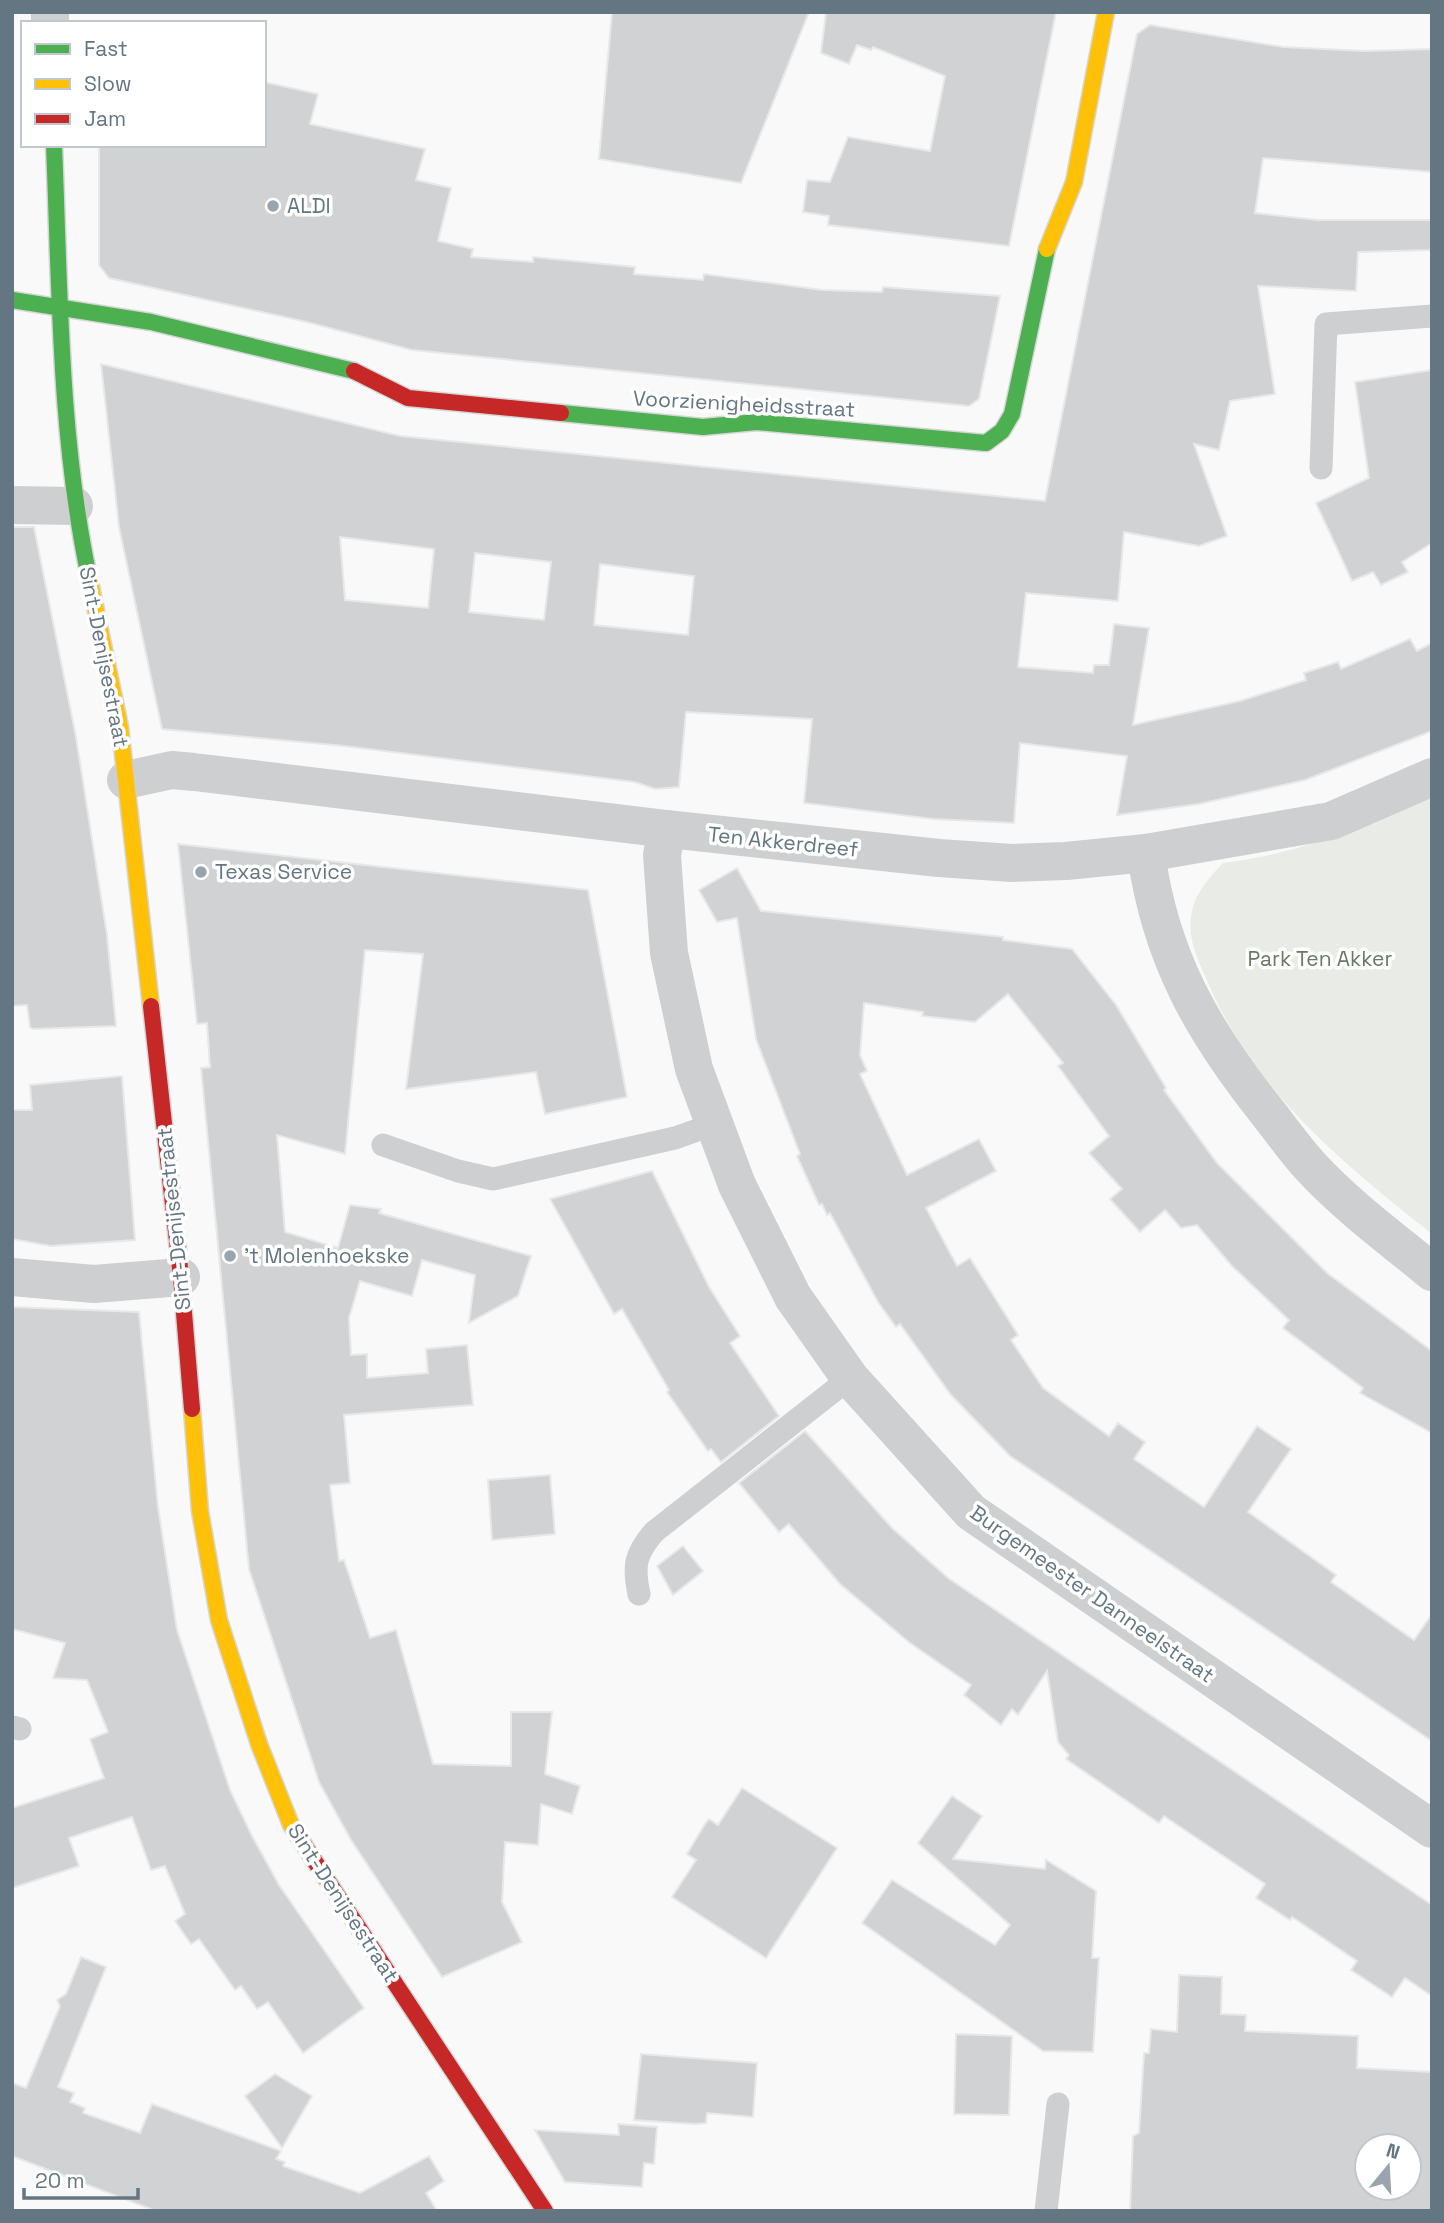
<svg xmlns="http://www.w3.org/2000/svg" width="1444" height="2223" font-family="'Space Grotesk',sans-serif">
<style>
.green{fill:#e8ebe6}
.building{fill:#d0d2d3;stroke:#e8e8e8;stroke-width:2;fill-rule:evenodd}
.lines{fill:none;stroke-linecap:round;stroke-linejoin:round}
.fast-casing{stroke:#d5d6d7;stroke-width:19}
.slow-casing{stroke:#d5d6d7;stroke-width:19}
.jam-casing{stroke:#d5d6d7;stroke-width:19}
.lane{stroke:#cecfd0;stroke-width:23}
.street{stroke:#cecfd0;stroke-width:38}
.fast{stroke:#4caf50;stroke-width:16}
.slow{stroke:#ffc107;stroke-width:16}
.jam{stroke:#c62828;stroke-width:16}
.poi-dot{fill:#99a4ac;stroke:#fff;stroke-width:2.5}
.labels{text-anchor:middle;stroke-width:7;stroke-linejoin:round;paint-order:stroke}
.poi-label{font-size:21px;fill:#657683;stroke:#fff;text-anchor:start}
.street-label{font-size:21px;fill:#657683;stroke:#fff}
.park-label{font-size:21px;fill:#687a64;stroke:#fff}
</style>
<rect width="100%" height="100%" fill="#f9f9f9"/>
<path class="green" d="M1432 797V1234C1340 1161 1256 1093 1208 983 1198 959 1186 938 1192 912 1195 893 1210 877 1223 863 1297 854 1364 828 1432 797Z"/>
<g class="building">
<polygon points="612,12 809,12 741,183 599,159"/>
<polygon points="826,12 1056,12 1009,246 828,225 829,216 803,212 807,180 830,182 848,137 930,151 945,76 873,47 871,50 857,45 849,64 821,53"/>
<path d="M1150 25 1283 47 1365 51 1432 49V172L1263 158 1255 213 1318 220H1432V250L1358 252 1356 291 1258 286 1275 394 1230 401 1219 450 1194 444 1227 536 1199 546 1124 532 1118 601 1026 593 1018 667 1093 673 1094 665H1109L1114 624 1149 628 1133 725 1240 701 1306 680 1304 673 1338 662 1341 669 1410 639 1417 651 1432 643V731L1305 780 1199 804 1117 815 1127 756 1020 743 1014 823 933 819 804 803 812 719 686 712 679 787 655 789 635 782 344 746 162 729 119 527 101 364 400 436 1045 501 1137 34ZM340 537 434 549 428 608 345 600ZM475 553 551 562 544 620 469 612ZM600 564 694 576 688 635 594 625Z"/>
<polygon points="264,82 318,94 310,124 425,149 416,180 451,188 438,241 473,249 471,257 533,262 533,257 635,267 634,274 703,280 704,274 822,290 882,292 883,287 1000,296 979,399 969,406 412,350 307,322 109,278 99,265 99,145 264,145"/>
<polygon points="1432,370 1432,543 1402,562 1408,572 1381,585 1373,572 1352,581 1316,503 1369,478 1355,382"/>
<polygon points="12,527 34,527 76,737 107,935 116,1026 33,1029 30,1027 27,1005 12,1006"/>
<polygon points="178,844 588,890 627,1097 545,1114 536,1072 406,1089 423,954 365,950 345,1154 277,1135 285,1232 338,1248 350,1205 381,1209 379,1213 531,1256 518,1296 469,1323 475,1275 422,1260 412,1296 360,1281 349,1318 351,1355 367,1354 367,1378 428,1373 426,1349 467,1345 473,1405 344,1415 350,1483 330,1485 339,1561 344,1560 370,1638 396,1630 433,1764 511,1766 511,1712 552,1712 545,1774 580,1786 572,1814 541,1804 538,1845 505,1842 502,1902 522,1942 442,1977 351,1840 319,1782 249,1569 201,1068 210,1067 207,1023 197,1024"/>
<polygon points="737,868 761,911 1003,937 1003,940 1072,949 1116,1005 1166,1088 1164,1090 1217,1163 1327,1273 1432,1351 1432,1433 1360,1393 1363,1388 1283,1328 1289,1320 1232,1266 1197,1225 1181,1228 1165,1210 1140,1232 1110,1199 1122,1189 1089,1153 1109,1136 1058,1066 1063,1063 1008,994 975,1022 922,1016 923,1012 864,1003 860,1055 867,1071 860,1074 907,1175 979,1139 996,1171 926,1208 957,1266 970,1258 1018,1335 1011,1340 1043,1388 1109,1436 1118,1423 1145,1442 1134,1459 1204,1507 1257,1426 1291,1449 1248,1512 1336,1575 1331,1582 1414,1640 1432,1614 1432,1741 1010,1456 951,1395 900,1324 896,1327 878,1302 830,1213 827,1215 822,1204 819,1205 797,1156 800,1154 756,1039 737,918 717,922 699,890"/>
<polygon points="122,1076 135,1240 51,1246 12,1239 12,1110 32,1110 30,1085"/>
<polygon points="652,1171 709,1287 740,1336 730,1343 779,1416 721,1462 711,1449 708,1451 667,1392 669,1390 622,1309 614,1314 550,1199"/>
<polygon points="12,1307 139,1312 158,1507 177,1630 230,1790 252,1836 279,1885 364,2008 303,2053 268,2002 257,2009 241,1986 235,1990 199,1939 191,1944 175,1921 185,1914 165,1866 151,1870 132,1817 69,1838 79,1866 12,1888 12,1808 104,1778 90,1739 108,1732 87,1680 53,1678 65,1643 12,1629"/>
<polygon points="805,1431 892,1528 948,1578 1432,1905 1432,1996 1405,1978 1392,1997 1351,1970 1357,1961 1292,1917 1290,1920 1256,1898 1265,1884 1164,1816 1159,1823 1066,1759 1069,1755 1058,1742 1047,1671 1018,1715 1012,1709 1001,1725 964,1695 971,1685 910,1643 840,1584 789,1524 779,1532 739,1483"/>
<polygon points="550,1475 555,1534 492,1540 488,1480"/>
<polygon points="683,1546 703,1571 673,1595 657,1566"/>
<polygon points="742,1788 837,1848 766,1958 672,1897 696,1860 687,1854 705,1824 709,1819 718,1825"/>
<polygon points="952,1796 982,1816 953,1859 1045,1869 1046,1860 1096,1891 1092,1958 1099,1958 1093,2052 1043,2051 862,1923 892,1880 995,1945 1010,1925 918,1843"/>
<polygon points="81,1957 106,1967 58,2087 74,2093 70,2102 85,2108 83,2113 140,2133 152,2104 281,2151 276,2159 285,2162 283,2166 360,2193 429,2156 444,2181 426,2193 437,2211 156,2211 12,2156 12,2083 26,2088 60,2006 57,2000 66,1994"/>
<path d="M1179 1975 1222 1977 1221 2014 1246 2015 1245 2031 1358 2036 1357 2068 1432 2072V2211H1130L1133 2136 1139 2133 1144 2053H1149L1151 2029 1177 2032ZM1367 2146H1409V2188H1367Z"/>
<polygon points="956,2034 1012,2036 1009,2115 954,2114"/>
<polygon points="641,2054 757,2063 753,2117 707,2113 706,2123 695,2124 634,2120"/>
<polygon points="275,2074 312,2096 282,2148 245,2096"/>
<polygon points="618,2124 657,2127 654,2164 644,2163 642,2187 565,2182 535,2130 619,2135"/>
</g>
<g class="lines">
<g class="fast-casing">
<g id="fast">
<path d="M54 145C60 289 59 435 89 577"/>
<polyline points="12,300 151,322 354,371"/>
<polyline points="561,413 703,427 757,422 986,443 1002,431 1012,414 1047,249"/>
</g>
</g>
<g class="slow-casing">
<g id="slow">
<polyline points="1047,249 1074,182 1106,12"/>
<polyline points="89,577 120,727 151,1006"/>
<polyline points="192,1409 200,1511 219,1620 259,1744 291,1825 304,1845"/>
</g>
</g>
<g class="jam-casing">
<g id="jam">
<polyline points="354,371 408,398 561,413"/>
<polyline points="151,1006 181,1277 192,1409"/>
<polyline points="304,1845 545,2211"/>
</g>
</g>
<g class="lane">
<polyline points="1321,468 1326,324 1432,316"/>
<polyline points="383,1145 458,1171 493,1179 675,1138 714,1124"/>
<path d="M639 1594C633 1566 635 1554 654 1532L850 1378"/>
<polyline points="12,1727 20,1729"/>
<polyline points="1046,2211 1058,2104"/>
</g>
<g class="street">
<polyline points="50,12 50,23"/>
<polyline points="12,505 74,506"/>
<polyline points="126,780 172,770 194,772 667,829 939,858 1012,863 1066,861 1146,853 1331,821 1432,777"/>
<polyline points="667,829 662,855 669,953 694,1069 737,1185 793,1297 850,1378 971,1512 1432,1829"/>
<path d="M1146 853C1160 957 1203 1032 1268 1113 1282 1131 1296 1151 1311 1167 1347 1206 1392 1239 1432 1272"/>
<polyline points="12,1277 94,1284 181,1277"/>
</g>
<use href="#fast" class="fast"/>
<use href="#slow" class="slow"/>
<use href="#jam" class="jam"/>
</g>
<g class="poi-dot">
<circle cx="273" cy="206" r="7"/>
<circle cx="201" cy="872" r="7"/>
<circle cx="230" cy="1256" r="7"/>
</g>
<g class="labels">
<g class="poi-label">
<text x="287" y="213">ALDI</text>
<text x="215" y="879">Texas Service</text>
<text x="244" y="1263">'t Molenhoekske</text>
</g>
<g class="street-label">
<text transform="translate(744 404) rotate(3)" y="7">Voorzienigheidsstraat</text>
<text transform="translate(104 657) rotate(79)" y="7">Sint-Denijsestraat</text>
<text transform="translate(783 842) rotate(6)" y="7">Ten Akkerdreef</text>
<text transform="translate(174 1219) rotate(-96)" y="7">Sint-Denijsestraat</text>
<text transform="translate(1092 1594) rotate(35)" y="7">Burgemeester Danneelstraat</text>
<text transform="translate(343 1903) rotate(57)" y="7">Sint-Denijsestraat</text>
</g>
<g class="park-label">
<text x="1320" y="966">Park Ten Akker</text>
</g>
</g>
<rect width="1444" height="2223" fill="none" stroke="#657683" stroke-width="28"/>
<rect x="21" y="21" width="245" height="126" fill="#ffffff" stroke="#c1c8cd" stroke-width="2"/>
<rect x="35" y="44" width="35" height="10" fill="#4caf50" stroke="#c1c8cd" stroke-width="2"/>
<text x="84" y="56" font-size="21" fill="#657683">Fast</text>
<rect x="35" y="79" width="35" height="10" fill="#ffc107" stroke="#c1c8cd" stroke-width="2"/>
<text x="84" y="91" font-size="21" fill="#657683">Slow</text>
<rect x="35" y="114" width="35" height="10" fill="#c62828" stroke="#c1c8cd" stroke-width="2"/>
<text x="84" y="126" font-size="21" fill="#657683">Jam</text>
<g transform="translate(1388 2167) rotate(18)"><circle r="33" fill="#ffffff" stroke="#c1c8cd" stroke-width="2"/>
<path d="M0-5L12 26L0 18L-12 26Z" fill="#99a4ac"/>
<text y="-10" font-size="19" font-weight="bold" text-anchor="middle" fill="#657683">N</text>
</g>
<path d="M24 2188v10h114v-10" fill="none" stroke="#657683" stroke-width="3.5"/>
<text x="35" y="2188" font-size="21" fill="#657683" stroke="#ffffff" stroke-width="5" paint-order="stroke">20 m</text>
</svg>
